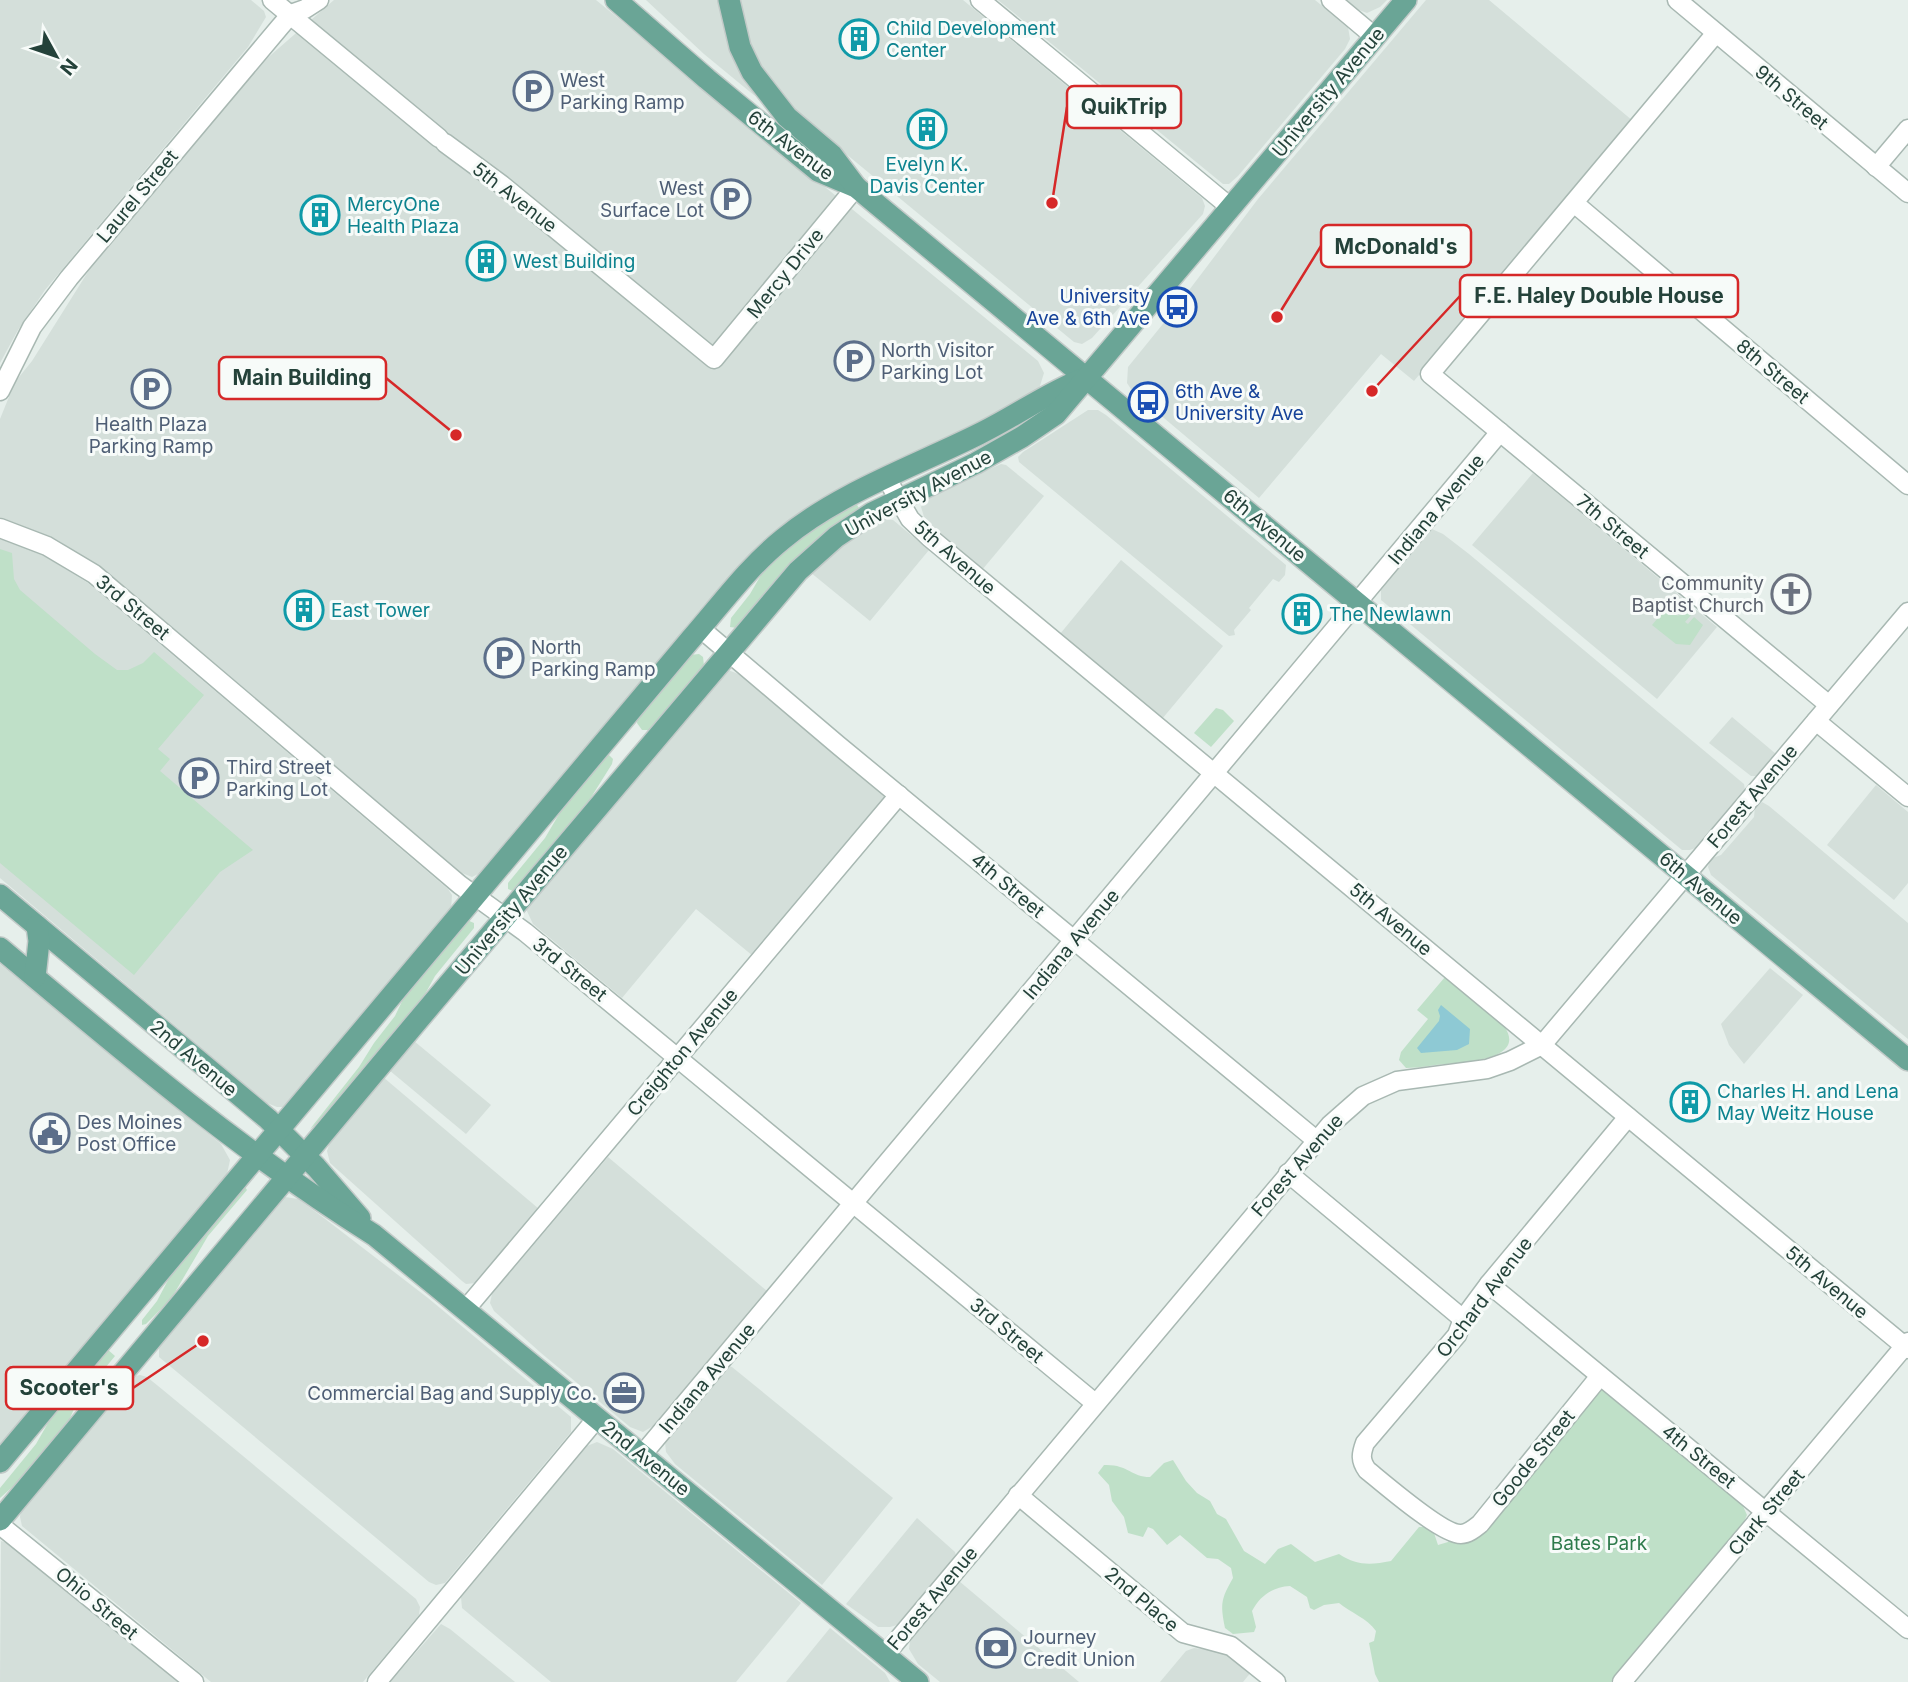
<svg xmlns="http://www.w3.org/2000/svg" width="1908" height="1682" font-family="Inter,sans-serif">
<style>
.built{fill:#d4dfda}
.green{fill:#bfe0c8}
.water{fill:#8ec9d4}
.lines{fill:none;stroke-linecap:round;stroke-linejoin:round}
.minor-casing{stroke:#a8b8b2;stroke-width:21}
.major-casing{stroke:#c2cac8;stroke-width:24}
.minor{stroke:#fff;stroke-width:18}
.major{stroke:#6aa596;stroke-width:21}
.labels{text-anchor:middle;stroke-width:6;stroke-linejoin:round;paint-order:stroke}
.culture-label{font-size:19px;fill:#0d838f;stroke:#f7fbf9;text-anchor:start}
.service-label{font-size:19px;fill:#4e5e75;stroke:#f7fbf9;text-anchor:start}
.street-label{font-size:19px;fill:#24423a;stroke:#f7fbf9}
.transit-label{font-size:19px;fill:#164399;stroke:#f7fbf9;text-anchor:end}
.worship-label{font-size:19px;fill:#5b616d;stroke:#f7fbf9;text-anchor:end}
.park-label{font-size:19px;fill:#2d7a4b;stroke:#f7fbf9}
.leader{fill:none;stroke:#d62828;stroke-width:2.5}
.callout-dot{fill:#d62828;stroke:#f7fbf9;stroke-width:2.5}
.callout{fill:#f7fbf9;stroke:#d62828;stroke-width:2.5}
.callout-label{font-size:21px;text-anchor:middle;font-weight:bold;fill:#24423a}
</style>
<rect width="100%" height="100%" fill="#e6efeb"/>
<g class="built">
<polygon points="0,0 251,0 264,11 266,17 248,47 45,290 18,330 0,363"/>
<polygon points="334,0 596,0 1038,361 1044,373 1039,389 1006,411 823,500 484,871 472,877 462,873 108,573 56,539 0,517 0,419 15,382 32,361 91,267 264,61"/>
<polygon points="646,0 720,0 743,73 755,96 704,54"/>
<polygon points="739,0 963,0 1202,198 1205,206 1203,214 1092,338 1082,344 1074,342 800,116 760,66 744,27"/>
<polygon points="998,0 1315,0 1348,27 1350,39 1345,49 1238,176 1229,184 1223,184"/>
<polygon points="1346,0 1387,0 1380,7 1367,13 1359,10"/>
<polygon points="1426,0 1489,0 1633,121 1414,381 1381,354 1259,498 1133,392 1127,383 1128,367 1171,314 1258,199"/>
<polygon points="1088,410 1098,410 1106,415 1286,565 1285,575 1279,582 1273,579 1249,608 1251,610 1234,630 1235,635 1229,636 1019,462 1018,457 1023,452"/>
<polygon points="1001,464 1006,465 1044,496 982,570 925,520 921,507 927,497"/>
<polygon points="1533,473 1717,627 1657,699 1472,545"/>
<polygon points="883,519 893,520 929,550 870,621 810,572 861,530"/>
<polygon points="1432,529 1443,534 1469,554 1744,784 1745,790 1698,847 1690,850 1682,850 1381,600 1381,590"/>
<polygon points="0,539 41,554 88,583 448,889 452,895 451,910 288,1104 283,1107 277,1107 267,1103 0,878"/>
<polygon points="1121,560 1223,646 1162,719 1060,634"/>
<polygon points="728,670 741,675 882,790 885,798 753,956 696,909 622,998 533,924 526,909"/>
<polygon points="1732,717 1776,754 1756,776 1751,776 1709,743"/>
<polygon points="1876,785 1908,812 1908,883 1894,900 1827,845"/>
<polygon points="1762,802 1769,806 1908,923 1908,1039 1711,875 1708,867 1710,859 1721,855 1754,817 1755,806"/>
<polygon points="0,964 221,1144 230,1160 226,1179 0,1449"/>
<polygon points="1770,968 1803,995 1744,1064 1729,1045 1721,1024"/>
<polygon points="414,1041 491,1105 466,1134 389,1070"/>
<polygon points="383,1077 539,1209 476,1283 466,1284 462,1281 330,1163 327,1151 331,1139"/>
<polygon points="608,1157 767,1291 653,1426 643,1432 630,1427 541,1353 494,1311 490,1303 492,1294"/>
<polygon points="285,1197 298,1199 324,1218 428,1298 571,1417 571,1432 445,1583 436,1585 429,1582 159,1357 159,1346 280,1200"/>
<polygon points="728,1366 732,1367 893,1498 822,1585 675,1464 666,1452 665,1442 668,1437"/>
<polygon points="140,1375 147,1377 163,1390 416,1599 420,1607 419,1615 363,1682 211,1682 22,1526 20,1517 21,1509 131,1377"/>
<polygon points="597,1442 613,1449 801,1603 736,1682 551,1682 462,1608 461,1597 587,1446"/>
<polygon points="917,1518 955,1552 956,1556 897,1625 890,1627 878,1627 846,1604"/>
<polygon points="1,1541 10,1544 178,1682 0,1682"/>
<polygon points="959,1581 1079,1682 940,1682 918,1664 909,1649 910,1641 914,1633"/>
<polygon points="441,1624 450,1629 515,1682 390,1682"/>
<polygon points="830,1628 885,1673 890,1682 786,1682"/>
<polygon points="1194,1648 1226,1652 1252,1671 1243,1682 1160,1682 1186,1651"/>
</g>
<g class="green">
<polygon points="856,503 860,510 737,628 730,627 731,618 750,594 765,568 811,528"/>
<polygon points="0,549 12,553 14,579 20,590 95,654 117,670 128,670 143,663 154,652 204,695 158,749 170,759 160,771 253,850 220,872 134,975 0,863"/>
<polygon points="1673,600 1681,607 1676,614 1678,616 1684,609 1691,615 1685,622 1688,624 1694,617 1703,625 1690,645 1676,644 1652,625"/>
<polygon points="699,654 703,657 704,666 650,730 642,730 637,723 638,716 690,655"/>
<polygon points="1216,708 1223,710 1234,721 1211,747 1194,733"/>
<polygon points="609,755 613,759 612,764 580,815 513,891 508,889 508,883 545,838 565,804 604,756"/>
<polygon points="467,920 474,923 474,928 435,976 418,1007 321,1120 310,1129 359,1067 374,1043 395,1016 406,993"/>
<path d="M1445 977 1504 1026C1528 1060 1463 1062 1445 1064 1432 1065 1419 1068 1406 1068L1399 1060 1401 1052 1428 1019 1417 1010Z"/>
<polygon points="245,1187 247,1190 208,1236 171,1299 146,1324 142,1325 142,1320 157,1301 176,1265 238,1192"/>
<polygon points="107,1349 115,1356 77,1402 67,1425 27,1474 0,1498 0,1488 36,1444 56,1409"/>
<path d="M1601 1388 1742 1504 1747 1515 1742 1526 1611 1682H1379L1375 1674 1369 1643 1374 1641 1376 1631C1367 1618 1351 1613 1339 1603L1324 1605 1314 1610 1310 1608 1307 1597 1290 1586C1272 1587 1260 1596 1252 1611L1256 1627 1254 1632 1233 1634 1225 1628C1220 1604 1221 1599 1233 1578L1231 1568 1218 1559 1207 1558 1180 1535 1167 1545 1153 1529 1148 1527 1143 1537 1128 1533 1124 1517 1112 1501 1109 1485 1098 1473 1104 1465C1128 1464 1131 1477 1150 1477L1164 1463 1173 1460 1186 1481 1197 1493 1210 1501 1217 1514 1226 1519 1244 1551 1265 1564 1278 1549 1291 1544 1315 1562 1339 1554C1357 1566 1371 1565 1391 1561L1419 1527H1429L1433 1530 1438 1545 1448 1542 1452 1537 1457 1538Z"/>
</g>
<polygon class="water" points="1441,1005 1470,1029 1469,1044 1457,1050 1421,1053 1417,1048 1439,1021 1440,1016 1438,1010"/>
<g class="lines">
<g class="minor-casing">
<g id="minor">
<polyline points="272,0 439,138"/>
<polyline points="980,0 1230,207"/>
<polyline points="1331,0 1375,37"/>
<polyline points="1677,0 1908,193"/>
<polyline points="1716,33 1430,374 1829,705"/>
<polyline points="445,143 502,185 714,359 856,187"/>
<polyline points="1876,167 1908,129"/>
<polyline points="1574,203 1908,485"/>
<polyline points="0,391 32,327 69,278 279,28 291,14 305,9 319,0"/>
<polyline points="887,479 910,519 929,537 1908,1349"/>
<polyline points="0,528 47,546 94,574 460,885 525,932 1095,1403"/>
<polyline points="700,628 838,745 1316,1140"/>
<polyline points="1816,721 1908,797"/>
<polyline points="1288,1173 1463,1319"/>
<polyline points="1489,1284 1908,1629"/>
<polyline points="465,1310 899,795"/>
<path d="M1600 1376 1480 1524C1475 1528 1468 1534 1461 1534 1443 1535 1383 1483 1367 1470 1360 1460 1361 1454 1365 1443L1457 1335 1463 1319 1489 1284 1628 1117"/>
<polyline points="642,1455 1500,432"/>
<polyline points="1018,1495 1183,1633 1231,1646 1276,1682"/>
<polyline points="0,1525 194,1682"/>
<polyline points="885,1655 1330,1125 1363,1096 1397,1081 1487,1069 1510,1061 1542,1045 1908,612"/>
<polyline points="377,1682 597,1418"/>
<polyline points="1622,1682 1908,1342"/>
</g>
</g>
<g class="major-casing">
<g id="major">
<polyline points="616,0 707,79 818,171 856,187 1908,1060"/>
<polyline points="729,0 740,47 752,72 787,117 832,155 856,187"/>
<polyline points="0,895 268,1119 316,1167 360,1218"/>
<path d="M0 948C120 1049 241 1152 374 1235L918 1682"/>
<polyline points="35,977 39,941 37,926"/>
<path d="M0 1462 690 640C720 606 747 568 783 539 838 493 915 466 979 434 1016 416 1048 392 1087 377"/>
<polyline points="0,1520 414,1025 798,571 836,537 872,513 976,463 1022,437 1056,414 1406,0"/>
</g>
</g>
<use href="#minor" class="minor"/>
<use href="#major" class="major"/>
</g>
<defs>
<g id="building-ring" transform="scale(2.0125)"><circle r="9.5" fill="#f7fbf9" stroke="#0f9aa8" stroke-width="1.5"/><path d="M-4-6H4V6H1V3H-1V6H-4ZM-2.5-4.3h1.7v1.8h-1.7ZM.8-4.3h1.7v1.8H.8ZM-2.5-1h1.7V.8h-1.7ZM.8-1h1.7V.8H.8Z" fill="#0f9aa8"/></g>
<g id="parking-ring" transform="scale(2.0125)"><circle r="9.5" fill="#f7fbf9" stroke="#5c6f8a" stroke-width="1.5"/><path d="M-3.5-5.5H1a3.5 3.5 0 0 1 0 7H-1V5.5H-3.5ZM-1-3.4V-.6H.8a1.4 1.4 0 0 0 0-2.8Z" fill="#5c6f8a"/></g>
<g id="bus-ring" transform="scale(2.0125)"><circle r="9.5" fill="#f7fbf9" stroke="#1a4fb4" stroke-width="1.5"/><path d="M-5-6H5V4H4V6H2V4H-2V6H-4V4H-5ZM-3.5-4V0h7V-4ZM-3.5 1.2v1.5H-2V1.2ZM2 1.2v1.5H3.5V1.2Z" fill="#1a4fb4"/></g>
<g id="church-ring" transform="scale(2.0125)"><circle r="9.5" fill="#f7fbf9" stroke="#6b7280" stroke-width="1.5"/><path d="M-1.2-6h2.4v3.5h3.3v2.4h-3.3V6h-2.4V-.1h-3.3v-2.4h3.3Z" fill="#6b7280"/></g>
<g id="civic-ring" transform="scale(2.0125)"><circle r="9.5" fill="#f7fbf9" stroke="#5c6f8a" stroke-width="1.5"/><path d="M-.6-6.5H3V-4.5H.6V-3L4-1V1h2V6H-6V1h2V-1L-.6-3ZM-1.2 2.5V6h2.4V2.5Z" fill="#5c6f8a"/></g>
<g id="office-ring" transform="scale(2.0125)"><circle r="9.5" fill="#f7fbf9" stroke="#5c6f8a" stroke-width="1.5"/><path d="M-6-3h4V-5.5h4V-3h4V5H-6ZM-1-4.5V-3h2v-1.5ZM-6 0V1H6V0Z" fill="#5c6f8a"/></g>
<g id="bank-ring" transform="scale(2.0125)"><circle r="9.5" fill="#f7fbf9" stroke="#5c6f8a" stroke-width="1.5"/><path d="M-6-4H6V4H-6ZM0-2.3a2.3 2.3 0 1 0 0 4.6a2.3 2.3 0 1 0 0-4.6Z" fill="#5c6f8a"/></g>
</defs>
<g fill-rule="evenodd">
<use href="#building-ring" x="859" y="39"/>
<use href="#parking-ring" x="533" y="91"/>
<use href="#building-ring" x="927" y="129"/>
<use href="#parking-ring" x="731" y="199"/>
<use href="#building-ring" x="320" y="215"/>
<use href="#building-ring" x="486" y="261"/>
<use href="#bus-ring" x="1177" y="307"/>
<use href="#parking-ring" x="854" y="361"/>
<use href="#parking-ring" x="151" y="389"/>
<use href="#bus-ring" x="1148" y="402"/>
<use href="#church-ring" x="1791" y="594"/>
<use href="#building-ring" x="304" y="610"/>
<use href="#building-ring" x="1302" y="614"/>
<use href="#parking-ring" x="504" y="658"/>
<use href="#parking-ring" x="199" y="778"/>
<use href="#building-ring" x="1690" y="1102"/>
<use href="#civic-ring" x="50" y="1133"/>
<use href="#office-ring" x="624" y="1393"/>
<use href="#bank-ring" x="996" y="1648"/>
</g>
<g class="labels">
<g class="culture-label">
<text x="886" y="35">Child Development<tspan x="886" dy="22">Center</tspan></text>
<text x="927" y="171" text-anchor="middle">Evelyn K.<tspan x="927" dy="22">Davis Center</tspan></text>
<text x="347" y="211">MercyOne<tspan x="347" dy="22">Health Plaza</tspan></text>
<text x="513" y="268">West Building</text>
<text x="331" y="617">East Tower</text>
<text x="1329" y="621">The Newlawn</text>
<text x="1717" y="1098">Charles H. and Lena<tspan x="1717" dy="22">May Weitz House</tspan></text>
</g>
<g class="service-label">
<text x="560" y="87">West<tspan x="560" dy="22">Parking Ramp</tspan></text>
<text x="704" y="195" text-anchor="end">West<tspan x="704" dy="22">Surface Lot</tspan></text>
<text x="881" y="357">North Visitor<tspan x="881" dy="22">Parking Lot</tspan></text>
<text x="151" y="431" text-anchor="middle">Health Plaza<tspan x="151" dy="22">Parking Ramp</tspan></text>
<text x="531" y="654">North<tspan x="531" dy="22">Parking Ramp</tspan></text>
<text x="226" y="774">Third Street<tspan x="226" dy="22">Parking Lot</tspan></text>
<text x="77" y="1129">Des Moines<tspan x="77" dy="22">Post Office</tspan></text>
<text x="597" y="1400" text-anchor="end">Commercial Bag and Supply Co.</text>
<text x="1023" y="1644">Journey<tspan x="1023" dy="22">Credit Union</tspan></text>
</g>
<g class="street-label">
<text transform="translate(1328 92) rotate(-50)" y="7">University Avenue</text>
<text transform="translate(1792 97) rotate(40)" y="7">9th Street</text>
<text transform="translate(791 145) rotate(37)" y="7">6th Avenue</text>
<text transform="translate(137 196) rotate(-50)" y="7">Laurel Street</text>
<text transform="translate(515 197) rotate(38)" y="7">5th Avenue</text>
<text transform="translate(785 273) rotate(-51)" y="7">Mercy Drive</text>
<text transform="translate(1773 371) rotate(40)" y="7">8th Street</text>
<text transform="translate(918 493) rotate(-28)" y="7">University Avenue</text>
<text transform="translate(1436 509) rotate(-50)" y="7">Indiana Avenue</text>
<text transform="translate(1265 525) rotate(40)" y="7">6th Avenue</text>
<text transform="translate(1613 526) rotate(40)" y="7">7th Street</text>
<text transform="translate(955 557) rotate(41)" y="7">5th Avenue</text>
<text transform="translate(133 607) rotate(40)" y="7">3rd Street</text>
<text transform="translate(1752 796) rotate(-50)" y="7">Forest Avenue</text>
<text transform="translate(1008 885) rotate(40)" y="7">4th Street</text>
<text transform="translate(1701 888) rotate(40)" y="7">6th Avenue</text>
<text transform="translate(511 910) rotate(-50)" y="7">University Avenue</text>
<text transform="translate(1391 919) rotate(40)" y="7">5th Avenue</text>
<text transform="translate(1071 944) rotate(-50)" y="7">Indiana Avenue</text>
<text transform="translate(570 969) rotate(39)" y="7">3rd Street</text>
<text transform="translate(682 1052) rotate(-50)" y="7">Creighton Avenue</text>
<text transform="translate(194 1058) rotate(40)" y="7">2nd Avenue</text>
<text transform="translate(1297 1165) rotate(-49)" y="7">Forest Avenue</text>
<text transform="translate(1827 1282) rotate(40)" y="7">5th Avenue</text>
<text transform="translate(1484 1297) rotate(-53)" y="7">Orchard Avenue</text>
<text transform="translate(1007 1330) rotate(40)" y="7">3rd Street</text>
<text transform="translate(707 1378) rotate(-50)" y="7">Indiana Avenue</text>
<text transform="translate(1699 1456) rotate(39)" y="7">4th Street</text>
<text transform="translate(646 1458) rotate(39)" y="7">2nd Avenue</text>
<text transform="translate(1533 1458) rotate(-51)" y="7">Goode Street</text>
<text transform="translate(1766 1512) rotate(-50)" y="7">Clark Street</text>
<text transform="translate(932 1598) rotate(-50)" y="7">Forest Avenue</text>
<text transform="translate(1142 1599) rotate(40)" y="7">2nd Place</text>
<text transform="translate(97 1603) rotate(40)" y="7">Ohio Street</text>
</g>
<g class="transit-label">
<text x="1150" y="303">University<tspan x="1150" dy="22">Ave &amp; 6th Ave</tspan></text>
<text x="1175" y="398" text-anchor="start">6th Ave &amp;<tspan x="1175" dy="22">University Ave</tspan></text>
</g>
<g class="worship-label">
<text x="1764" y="590">Community<tspan x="1764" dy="22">Baptist Church</tspan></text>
</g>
<g class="park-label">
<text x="1599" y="1550">Bates Park</text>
</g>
</g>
<path class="leader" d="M1052 203L1067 107M1277 317L1321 246M1372 391L1460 296M456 435L386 378M203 1341L133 1388"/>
<g class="callout-dot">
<circle cx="1052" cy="203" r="7"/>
<circle cx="1277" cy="317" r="7"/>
<circle cx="1372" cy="391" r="7"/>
<circle cx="456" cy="435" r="7"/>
<circle cx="203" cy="1341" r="7"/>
</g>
<g class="callout">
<rect x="1067" y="86" width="114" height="42" rx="7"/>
<rect x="1321" y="225" width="150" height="42" rx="7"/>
<rect x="1460" y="275" width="278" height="42" rx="7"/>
<rect x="219" y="357" width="167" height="42" rx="7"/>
<rect x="6" y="1367" width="127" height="42" rx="7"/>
</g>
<g class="callout-label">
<text x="1124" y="114">QuikTrip</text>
<text x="1396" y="254">McDonald's</text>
<text x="1599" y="303">F.E. Haley Double House</text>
<text x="302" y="385">Main Building</text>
<text x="69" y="1395">Scooter's</text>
</g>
<g transform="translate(56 56) rotate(130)" stroke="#f7fbf9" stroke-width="5" paint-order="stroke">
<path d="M0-5L12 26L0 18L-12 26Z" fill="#24423a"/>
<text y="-10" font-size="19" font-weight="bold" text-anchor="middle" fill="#24423a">N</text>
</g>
</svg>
